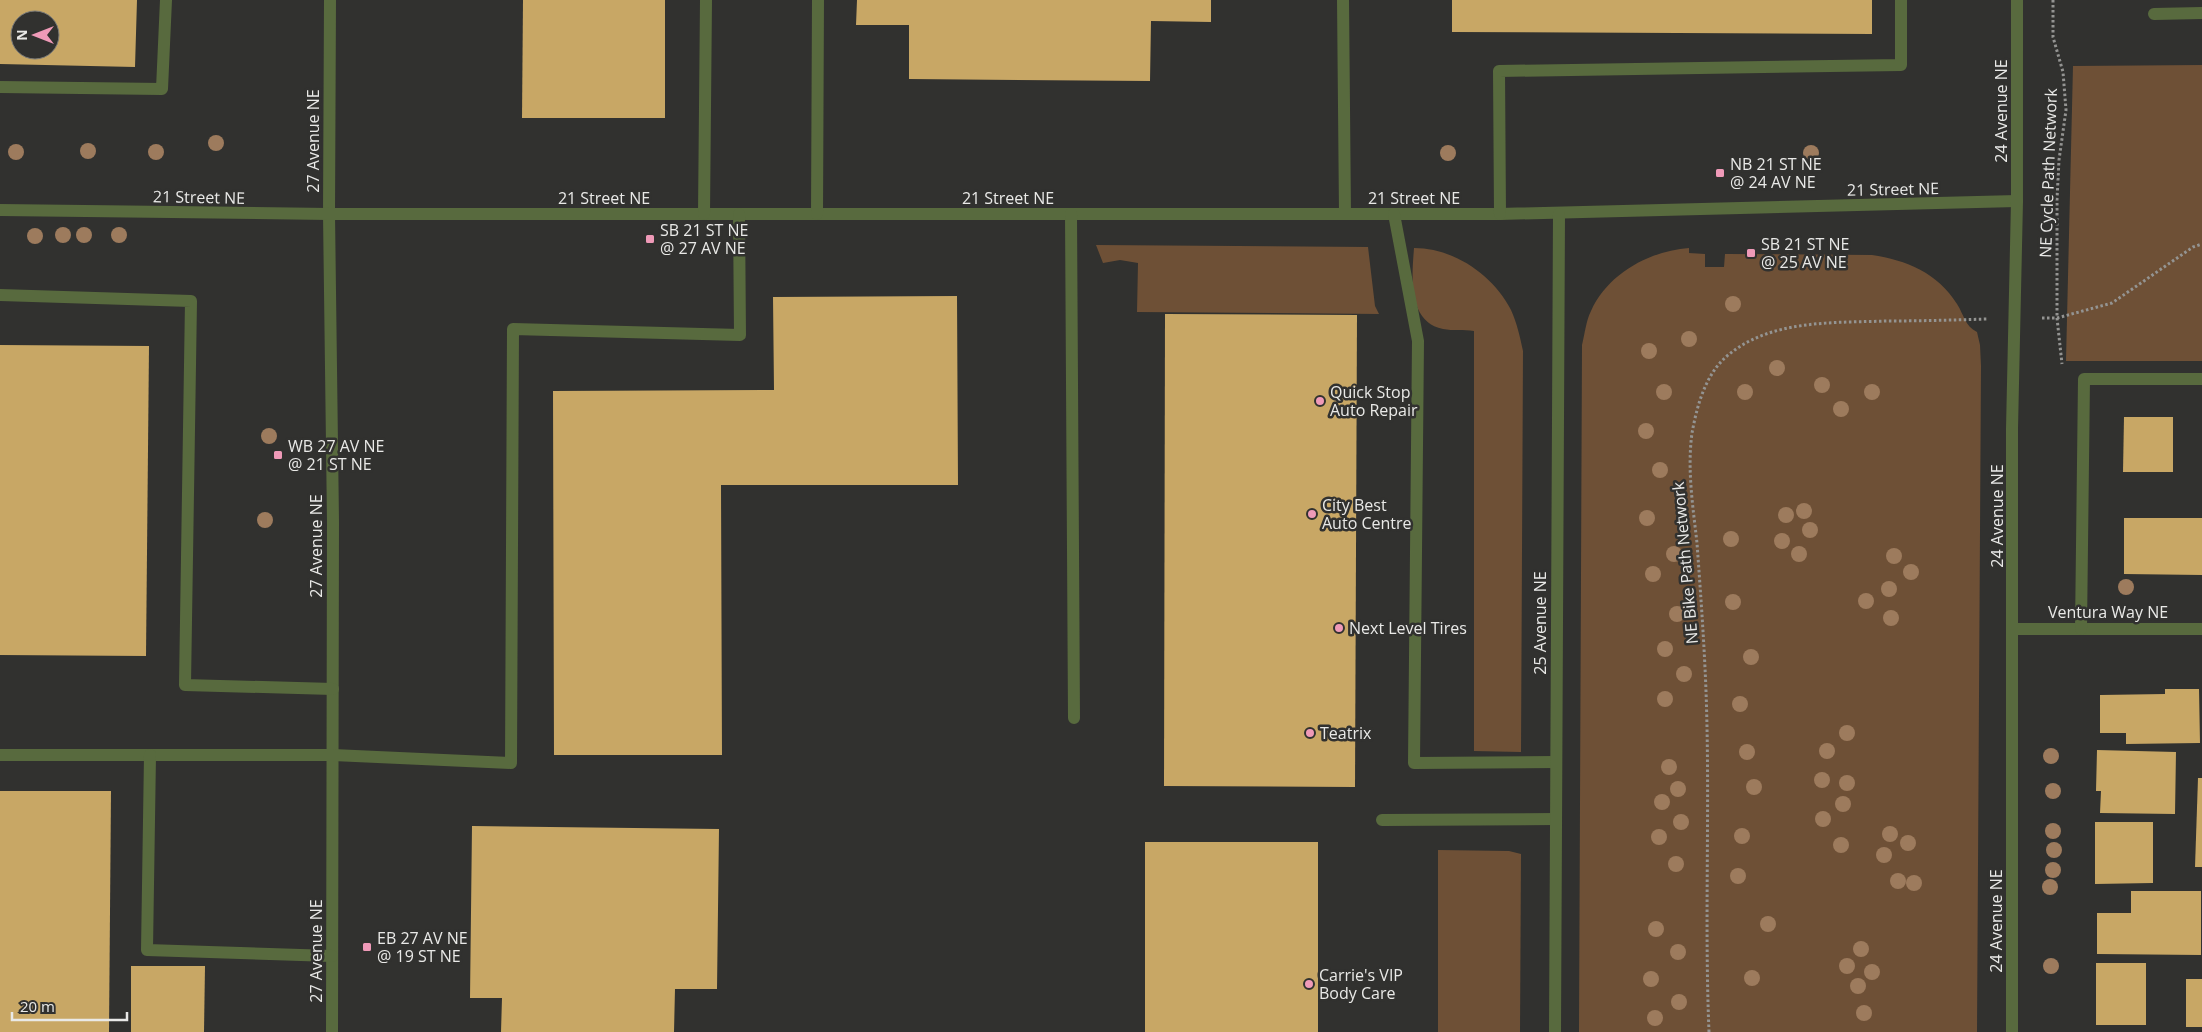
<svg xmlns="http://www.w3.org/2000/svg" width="2202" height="1032" font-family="'Open Sans',sans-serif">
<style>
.green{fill:#6e5036}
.building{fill:#c8a765;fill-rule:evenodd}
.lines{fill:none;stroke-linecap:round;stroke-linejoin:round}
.path{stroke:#949492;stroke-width:3;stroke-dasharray:2.5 2.5;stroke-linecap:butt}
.minor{stroke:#586a3e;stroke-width:12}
.tree{fill:#9d7b5d}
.poi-dot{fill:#ef9ab8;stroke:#31312f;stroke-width:2}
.labels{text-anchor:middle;stroke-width:5;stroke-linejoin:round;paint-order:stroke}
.street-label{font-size:16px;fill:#e9e9e7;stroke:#31312f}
.poi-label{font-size:16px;fill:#e9e9e7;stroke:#31312f;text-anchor:start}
</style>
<rect width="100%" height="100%" fill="#31312f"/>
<g class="green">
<polygon points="2202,65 2202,361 2066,361 2073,66"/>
<polygon points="1096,245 1368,247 1375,306 1379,314 1137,312 1138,263 1120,260 1103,263"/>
<path d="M1414 248C1454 248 1493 275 1511 310 1517 323 1520 337 1523 351L1521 752 1474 751V331C1464 329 1453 331 1443 329 1407 322 1412 275 1414 248Z"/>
<path d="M1689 248V253L1705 254V267H1724L1725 254 1872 255C1906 260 1938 273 1957 304 1964 315 1965 326 1977 332L1980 345 1981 366 1977 1032H1579L1582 345C1585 333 1586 321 1591 311 1608 273 1650 251 1689 248Z"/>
<polygon points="1438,850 1509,851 1521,854 1520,1032 1438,1032"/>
</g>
<g class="building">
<path d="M0 0H137L135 67 0 64ZM20 20H50V50H20Z"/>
<polygon points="523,0 665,0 665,118 522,118"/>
<polygon points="857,0 1211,0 1211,22 1151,21 1150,81 909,79 909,25 856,25"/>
<polygon points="1452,0 1872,0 1872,34 1452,32"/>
<polygon points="957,296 958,485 721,485 722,755 554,755 553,391 774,390 773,297"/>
<polygon points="1165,314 1357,315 1355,787 1164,786"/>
<polygon points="0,345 149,346 146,656 0,655"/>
<polygon points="2124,417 2173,417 2173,472 2123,472"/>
<polygon points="2124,518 2202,518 2202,575 2124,574"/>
<polygon points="2165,689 2199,689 2200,743 2126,744 2126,733 2100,733 2100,695 2165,694"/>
<polygon points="2097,750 2176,752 2175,814 2100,813 2101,791 2096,791"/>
<polygon points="2198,778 2202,778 2202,867 2195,867"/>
<polygon points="0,791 111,791 109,1032 0,1032"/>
<polygon points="2095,822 2153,822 2153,883 2095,884"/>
<polygon points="472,826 719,829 717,989 675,989 674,1032 501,1032 502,998 470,998"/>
<rect x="1145" y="842" width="173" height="190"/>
<polygon points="2131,891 2201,891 2201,955 2097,954 2097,913 2131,913"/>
<rect x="2096" y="963" width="50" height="62"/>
<polygon points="131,966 205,966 204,1032 131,1032"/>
<rect x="2186" y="979" width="16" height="48"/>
</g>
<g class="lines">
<g class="path">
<polyline points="2053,0 2053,37 2063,72 2066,110 2059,160 2057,199 2057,318 2062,364"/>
<polyline points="2043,200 2057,199"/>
<polyline points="2042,318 2057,318 2112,303 2193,247 2202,244"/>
<path d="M1709 1032C1704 911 1711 789 1705 668 1703 626 1700 585 1697 543 1693 507 1687 470 1692 433 1697 406 1705 375 1727 356 1770 319 1834 323 1887 321 1921 321 1954 320 1988 319"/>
</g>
<g class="minor">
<polyline points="330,0 329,214 333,522 332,1032"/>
<polyline points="1343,0 1345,214"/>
<polyline points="2154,14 2202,13"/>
<polyline points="0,87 162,89 166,0"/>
<polyline points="0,210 329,214 1500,214 2017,201"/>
<polyline points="704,214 706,0"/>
<polyline points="817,214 818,0"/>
<polyline points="1071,214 1074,718"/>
<polyline points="1394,214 1418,341 1414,763 1556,762"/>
<polyline points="1500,214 1499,71 1901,65 1901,0"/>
<polyline points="0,295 191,301 185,685 333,689"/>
<polyline points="2014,629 2202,629"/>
<polyline points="2081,629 2084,379 2202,379"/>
<polyline points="0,755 333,755 511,763 513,329 740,335 739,214"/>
<polyline points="150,755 147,950 332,956"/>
<polyline points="1382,820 1556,819"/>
<polyline points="1555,1032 1559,214"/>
<polyline points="2012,1032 2012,429 2017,201 2017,0"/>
</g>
</g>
<g class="tree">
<circle cx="216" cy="143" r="8"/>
<circle cx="88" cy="151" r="8"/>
<circle cx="16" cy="152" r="8"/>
<circle cx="156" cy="152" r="8"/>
<circle cx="1448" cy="153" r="8"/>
<circle cx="1811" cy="153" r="8"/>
<circle cx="63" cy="235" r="8"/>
<circle cx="84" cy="235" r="8"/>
<circle cx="119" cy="235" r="8"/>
<circle cx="35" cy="236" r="8"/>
<circle cx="1733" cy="304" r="8"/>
<circle cx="1689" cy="339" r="8"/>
<circle cx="1649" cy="351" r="8"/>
<circle cx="1777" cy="368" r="8"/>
<circle cx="1822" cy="385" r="8"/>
<circle cx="1664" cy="392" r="8"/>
<circle cx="1745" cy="392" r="8"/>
<circle cx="1872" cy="392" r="8"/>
<circle cx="1841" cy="409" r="8"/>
<circle cx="1646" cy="431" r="8"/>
<circle cx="269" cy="436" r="8"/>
<circle cx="1660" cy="470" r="8"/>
<circle cx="1804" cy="511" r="8"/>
<circle cx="1786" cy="515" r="8"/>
<circle cx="1647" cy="518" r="8"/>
<circle cx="265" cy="520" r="8"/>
<circle cx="1810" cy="530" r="8"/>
<circle cx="1731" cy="539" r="8"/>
<circle cx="1782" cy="541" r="8"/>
<circle cx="1674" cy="554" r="8"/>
<circle cx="1799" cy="554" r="8"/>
<circle cx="1894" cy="556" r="8"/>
<circle cx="1911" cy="572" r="8"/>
<circle cx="1653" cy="574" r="8"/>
<circle cx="2126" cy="587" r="8"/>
<circle cx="1889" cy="589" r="8"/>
<circle cx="1866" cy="601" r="8"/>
<circle cx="1733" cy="602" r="8"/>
<circle cx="1677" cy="614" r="8"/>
<circle cx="1891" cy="618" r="8"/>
<circle cx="1665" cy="649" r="8"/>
<circle cx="1751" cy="657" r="8"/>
<circle cx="1684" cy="674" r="8"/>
<circle cx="1665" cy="699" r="8"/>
<circle cx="1740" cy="704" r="8"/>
<circle cx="1847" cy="733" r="8"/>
<circle cx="1827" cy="751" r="8"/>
<circle cx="1747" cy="752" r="8"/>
<circle cx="2051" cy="756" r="8"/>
<circle cx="1669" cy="767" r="8"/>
<circle cx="1822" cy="780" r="8"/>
<circle cx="1847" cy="783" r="8"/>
<circle cx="1754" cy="787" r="8"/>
<circle cx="1678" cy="789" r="8"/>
<circle cx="2053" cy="791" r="8"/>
<circle cx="1662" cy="802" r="8"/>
<circle cx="1843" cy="804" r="8"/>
<circle cx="1823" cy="819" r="8"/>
<circle cx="1681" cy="822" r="8"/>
<circle cx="2053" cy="831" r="8"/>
<circle cx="1890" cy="834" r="8"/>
<circle cx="1742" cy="836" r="8"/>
<circle cx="1659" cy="837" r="8"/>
<circle cx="1908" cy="843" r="8"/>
<circle cx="1841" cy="845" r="8"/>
<circle cx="2054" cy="850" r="8"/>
<circle cx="1884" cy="855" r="8"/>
<circle cx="1676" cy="864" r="8"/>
<circle cx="2053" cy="870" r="8"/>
<circle cx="1738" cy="876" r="8"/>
<circle cx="1898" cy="881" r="8"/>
<circle cx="1914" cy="883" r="8"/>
<circle cx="2050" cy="887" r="8"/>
<circle cx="1768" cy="924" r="8"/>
<circle cx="1656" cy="929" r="8"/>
<circle cx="1861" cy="949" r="8"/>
<circle cx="1678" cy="952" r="8"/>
<circle cx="1847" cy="966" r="8"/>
<circle cx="2051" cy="966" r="8"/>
<circle cx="1872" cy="972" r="8"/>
<circle cx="1752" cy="978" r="8"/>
<circle cx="1651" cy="979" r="8"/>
<circle cx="1858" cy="986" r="8"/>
<circle cx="1679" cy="1002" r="8"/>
<circle cx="1864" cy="1013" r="8"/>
<circle cx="1655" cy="1018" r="8"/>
</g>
<g class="poi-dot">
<rect x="1715" y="168" width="10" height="10" rx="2.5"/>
<rect x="645" y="234" width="10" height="10" rx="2.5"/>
<rect x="1746" y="248" width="10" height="10" rx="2.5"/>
<circle cx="1320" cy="401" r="5"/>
<rect x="273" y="450" width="10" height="10" rx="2.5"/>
<circle cx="1312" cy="514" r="5"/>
<circle cx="1339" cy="628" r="5"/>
<circle cx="1310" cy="733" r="5"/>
<rect x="362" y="942" width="10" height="10" rx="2.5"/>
<circle cx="1309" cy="984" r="5"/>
</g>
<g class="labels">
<g class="street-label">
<text transform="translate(2001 111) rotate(-90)" y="6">24 Avenue NE</text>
<text transform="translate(313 141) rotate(-90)" y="6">27 Avenue NE</text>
<text transform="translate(2048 173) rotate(-88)" y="6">NE Cycle Path Network</text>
<text transform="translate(1893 189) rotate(-1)" y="6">21 Street NE</text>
<text transform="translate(199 197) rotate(1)" y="6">21 Street NE</text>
<text x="604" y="204">21 Street NE</text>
<text x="1008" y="204">21 Street NE</text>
<text x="1414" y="204">21 Street NE</text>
<text transform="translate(1997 516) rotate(-90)" y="6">24 Avenue NE</text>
<text transform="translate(316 546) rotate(-90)" y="6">27 Avenue NE</text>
<text transform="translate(1685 563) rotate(-95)" y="6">NE Bike Path Network</text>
<text x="2108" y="618">Ventura Way NE</text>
<text transform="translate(1540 623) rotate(-90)" y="6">25 Avenue NE</text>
<text transform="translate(1996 921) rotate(-90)" y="6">24 Avenue NE</text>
<text transform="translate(316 951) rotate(-90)" y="6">27 Avenue NE</text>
</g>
<g class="poi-label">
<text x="1730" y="170">NB 21 ST NE<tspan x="1730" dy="18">@ 24 AV NE</tspan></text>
<text x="660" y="236">SB 21 ST NE<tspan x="660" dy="18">@ 27 AV NE</tspan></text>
<text x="1761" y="250">SB 21 ST NE<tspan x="1761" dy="18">@ 25 AV NE</tspan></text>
<text x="1330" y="398">Quick Stop<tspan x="1330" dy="18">Auto Repair</tspan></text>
<text x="288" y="452">WB 27 AV NE<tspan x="288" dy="18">@ 21 ST NE</tspan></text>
<text x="1322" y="511">City Best<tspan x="1322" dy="18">Auto Centre</tspan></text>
<text x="1349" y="634">Next Level Tires</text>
<text x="1320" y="739">Teatrix</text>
<text x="377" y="944">EB 27 AV NE<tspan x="377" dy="18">@ 19 ST NE</tspan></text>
<text x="1319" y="981">Carrie's VIP<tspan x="1319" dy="18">Body Care</tspan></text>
</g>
</g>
<g transform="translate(35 35) rotate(270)"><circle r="24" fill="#31312f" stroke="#7b7b79"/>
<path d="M0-4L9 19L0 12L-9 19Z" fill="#ef9ab8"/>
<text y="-8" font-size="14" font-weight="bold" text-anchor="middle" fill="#e9e9e7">N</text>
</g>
<path d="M12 1012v8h115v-8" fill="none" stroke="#e9e9e7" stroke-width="2.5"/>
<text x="20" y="1012" font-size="15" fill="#e9e9e7" stroke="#31312f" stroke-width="4" paint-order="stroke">20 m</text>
</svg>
